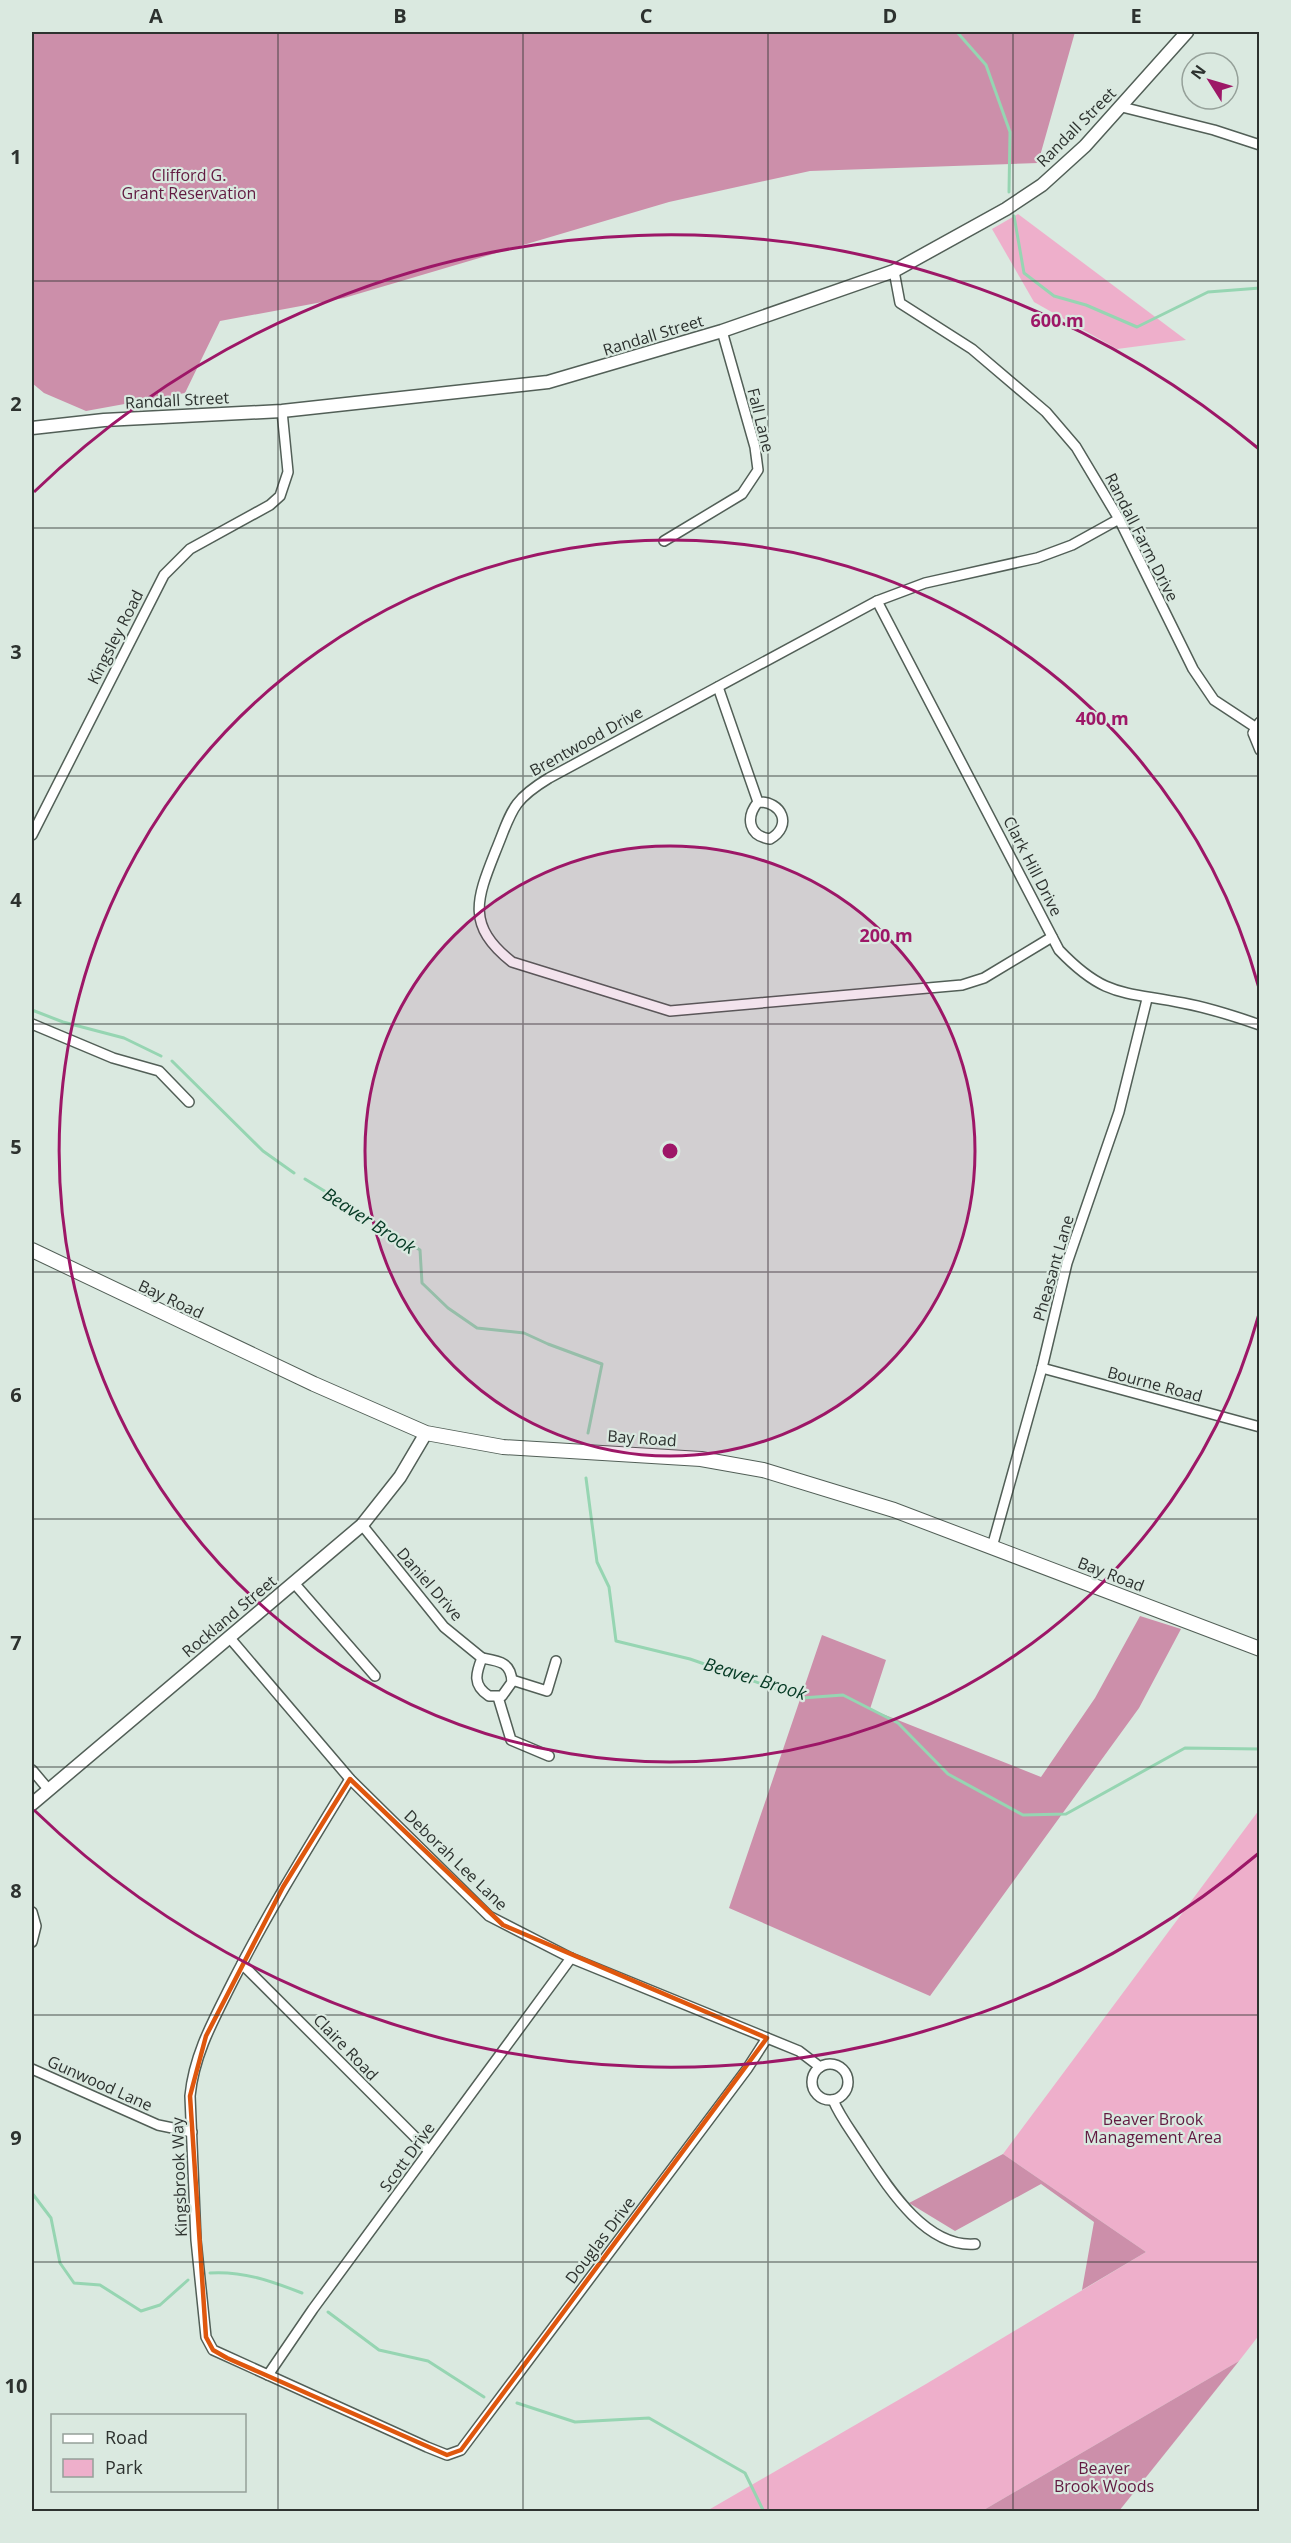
<svg xmlns="http://www.w3.org/2000/svg" width="1291" height="2543" font-family="'Open Sans',sans-serif">
<style>
.green{fill:#eeafcb}
.forest{fill:#cc8faa}
.lines{fill:none;stroke-linecap:round;stroke-linejoin:round}
.stream{stroke:#96d5b2;stroke-width:3}
.minor-casing{stroke:#525f57;stroke-width:12}
.tertiary-casing{stroke:#525f57;stroke-width:15}
.secondary-casing{stroke:#525f57;stroke-width:16}
.minor{stroke:#fff;stroke-width:9}
.tertiary{stroke:#fff;stroke-width:12}
.secondary{stroke:#fff;stroke-width:14}
.marked{fill:none;stroke:#df570e;stroke-width:4.5;stroke-linejoin:round}
.grid{fill:none;stroke:#2d322f;stroke-width:1.5;stroke-opacity:0.55}
.ring{fill:none;stroke:#9d1767;stroke-width:3}
.labels{text-anchor:middle;stroke-width:4.5;stroke-linejoin:round;paint-order:stroke}
.street-label{font-size:16px;fill:#2d322f;stroke:#dae9e0}
.park-label{font-size:16px;fill:#621a41;stroke:#dae9e0}
.water-label{font-size:18px;font-style:italic;fill:#053a24;stroke:#dae9e0}
.centre{fill:#9d1767;stroke:#dae9e0;stroke-width:3}
.ring-label{font-size:18px;text-anchor:middle;font-weight:bold;fill:#9d1767;stroke:#dae9e0;stroke-width:4.5;stroke-linejoin:round;paint-order:stroke}
.neatline{fill:none;stroke:#2d322f;stroke-width:2}
.grid-label{font-size:20px;text-anchor:middle;font-weight:bold;fill:#2d322f}
</style>
<rect width="100%" height="100%" fill="#dae9e0"/>
<g class="green">
<polygon points="1018,214 1186,340 1117,349 1034,302 992,229"/>
<polygon points="1259,1810 1260,2334 1239,2361 982,2511 705,2512 926,2384 1146,2252 1003,2154"/>
</g>
<g class="forest">
<polygon points="32,32 1075,32 1038,163 810,171 669,202 344,298 220,321 185,393 86,411 44,393 32,383"/>
<polygon points="1140,1616 1181,1629 1139,1708 930,1996 729,1908 822,1635 886,1660 870,1709 1041,1777 1095,1698"/>
<polygon points="1003,2154 1146,2252 1082,2290 1094,2222 1041,2184 955,2231 909,2203"/>
<polygon points="1239,2361 1119,2511 982,2511"/>
</g>
<g class="lines">
<g class="stream">
<polyline points="957,32 986,65 1010,132 1009,192"/>
<polyline points="1014,216 1024,273 1054,296 1086,305 1137,327 1208,292 1260,288"/>
<polyline points="32,1010 63,1022 124,1038 161,1056"/>
<polyline points="172,1061 263,1151 294,1173"/>
<polyline points="305,1179 420,1250 422,1283 448,1308 477,1328 524,1333 548,1344 602,1364 588,1433"/>
<polyline points="586,1478 597,1562 609,1587 616,1641 690,1659 802,1698 843,1695 898,1723 948,1774 1023,1815 1066,1814 1185,1748 1260,1749"/>
<polyline points="32,2193 51,2218 60,2263 74,2283 100,2285 141,2311 160,2305 188,2280"/>
<path d="M210 2273C244 2271 271 2281 302 2293"/>
<polyline points="328,2312 379,2350 428,2361 484,2397"/>
<polyline points="517,2403 575,2422 649,2418 745,2473 764,2512"/>
</g>
<g class="minor-casing">
<g id="minor">
<polyline points="1122,107 1214,130 1260,145"/>
<polyline points="894,271 900,303 972,349 1046,412 1076,447 1119,519 1193,669 1214,700 1255,727"/>
<polyline points="664,541 742,494 758,470 755,447 722,331"/>
<path d="M877 601 1059 950C1105 998 1123 991 1183 1003 1210 1008 1234 1016 1260 1025"/>
<path d="M718 687 758 802C782 801 793 826 770 839 749 836 745 818 758 802"/>
<polyline points="1260,722 1253,733 1260,750"/>
<polyline points="32,835 164,575 190,549 270,505 280,496 288,472 282,411"/>
<path d="M1052 937 984 978 962 985 670 1011 512 962C465 925 477 898 496 850 512 811 511 801 549 778L877 601 925 583 1037 558 1072 545 1119 519"/>
<polyline points="32,1024 113,1058 159,1071 189,1102"/>
<polyline points="1042,1368 1260,1427"/>
<polyline points="362,1525 444,1627 482,1658"/>
<polyline points="992,1547 1042,1368 1067,1263 1119,1112 1147,999"/>
<polyline points="294,1583 375,1676"/>
<polyline points="229,1637 350,1779 489,1916 571,1958 799,2051 820,2067"/>
<path d="M482 1658C499 1661 511 1662 512 1682L502 1696H489C472 1685 476 1673 482 1658Z"/>
<polyline points="512,1680 547,1691 556,1661"/>
<polyline points="498,1697 511,1740 549,1756"/>
<polyline points="32,1770 49,1790"/>
<path d="M350 1779C309 1846 268 1912 233 1981 214 2019 194 2054 190 2096L196 2240 206 2337 213 2350 427 2447 447 2455 461 2450 747 2069 767 2038"/>
<polyline points="32,1912 36,1926 32,1942"/>
<polyline points="242,1964 429,2151"/>
<circle cx="830" cy="2082" r="18"/>
<polyline points="32,2069 158,2125 192,2132"/>
<path d="M833 2100C840 2117 852 2132 862 2148 886 2184 924 2248 975 2244"/>
<polyline points="268,2375 313,2309 571,1958"/>
</g>
</g>
<g class="tertiary-casing">
<g id="tertiary">
<polyline points="32,428 104,420 282,411 548,382 722,331 894,271 1006,209 1042,185 1085,146 1187,32"/>
<polyline points="32,1804 362,1525 400,1477 426,1433"/>
</g>
</g>
<g class="secondary-casing">
<polyline id="secondary" points="32,1250 314,1384 426,1433 503,1447 701,1459 763,1470 894,1510 1260,1649"/>
</g>
<use href="#minor" class="minor"/>
<use href="#tertiary" class="tertiary"/>
<use href="#secondary" class="secondary"/>
</g>
<path class="marked" d="M350 1779 503 1925 767 2038 461 2450 447 2455 227 2358 213 2350 206 2337 190 2096 206 2036 283 1887Z"/>
<path class="grid" d="M278 32V2512M523 32V2512M768 32V2512M1013 32V2512M32 281H1260M32 528H1260M32 776H1260M32 1024H1260M32 1272H1260M32 1519H1260M32 1767H1260M32 2015H1260M32 2262H1260"/>
<circle cx="670" cy="1151" r="305" fill="#9d1767" fill-opacity=".12"/>
<g class="ring">
<circle cx="670" cy="1151" r="305"/>
<path d="M1259 1314A611 611 0 1 1 1259 988"/>
<path d="M1259 1853A916 916 0 0 1 34 1810M34 492A916 916 0 0 1 1259 449"/>
</g>
<g class="labels">
<g class="street-label">
<text transform="translate(1076 127) rotate(-45)" y="6">Randall Street</text>
<text transform="translate(653 335) rotate(-17)" y="6">Randall Street</text>
<text transform="translate(177 400) rotate(-3)" y="6">Randall Street</text>
<text transform="translate(761 420) rotate(76)" y="6">Fall Lane</text>
<text transform="translate(1142 537) rotate(63)" y="6">Randall Farm Drive</text>
<text transform="translate(115 637) rotate(-63)" y="6">Kingsley Road</text>
<text transform="translate(586 741) rotate(-29)" y="6">Brentwood Drive</text>
<text transform="translate(1033 866) rotate(63)" y="6">Clark Hill Drive</text>
<text transform="translate(1053 1268) rotate(-74)" y="6">Pheasant Lane</text>
<text transform="translate(171 1299) rotate(25)" y="6">Bay Road</text>
<text transform="translate(1155 1384) rotate(15)" y="6">Bourne Road</text>
<text transform="translate(642 1438) rotate(4)" y="6">Bay Road</text>
<text transform="translate(1111 1574) rotate(21)" y="6">Bay Road</text>
<text transform="translate(430 1584) rotate(49)" y="6">Daniel Drive</text>
<text transform="translate(229 1616) rotate(-40)" y="6">Rockland Street</text>
<text transform="translate(456 1860) rotate(44)" y="6">Deborah Lee Lane</text>
<text transform="translate(346 2047) rotate(46)" y="6">Claire Road</text>
<text transform="translate(100 2083) rotate(24)" y="6">Gunwood Lane</text>
<text transform="translate(407 2157) rotate(-54)" y="6">Scott Drive</text>
<text transform="translate(179 2177) rotate(-92)" y="6">Kingsbrook Way</text>
<text transform="translate(600 2240) rotate(-53)" y="6">Douglas Drive</text>
</g>
<g class="park-label">
<text x="189" y="181">Clifford G.<tspan x="189" dy="18">Grant Reservation</tspan></text>
<text x="1153" y="2125">Beaver Brook<tspan x="1153" dy="18">Management Area</tspan></text>
<text x="1104" y="2474">Beaver<tspan x="1104" dy="18">Brook Woods</tspan></text>
</g>
<g class="water-label">
<text transform="translate(369 1221) rotate(33)" y="6">Beaver Brook</text>
<text transform="translate(755 1679) rotate(17)" y="6">Beaver Brook</text>
</g>
</g>
<circle cx="670" cy="1151" r="9" class="centre"/>
<g class="ring-label">
<text x="1057" y="327">600 m</text>
<text x="1102" y="725">400 m</text>
<text x="886" y="942">200 m</text>
</g>
<rect width="1291" height="2543" fill="none" stroke="#dae9e0" stroke-width="66"/>
<rect x="51" y="2414" width="195" height="78" fill="#dae9e0" stroke="#95a099" stroke-width="1.5"/>
<rect x="63" y="2434" width="30" height="9" fill="#ffffff" stroke="#95a099" stroke-width="1.5"/>
<text x="105" y="2444" font-size="18" fill="#2d322f">Road</text>
<rect x="63" y="2459" width="30" height="18" fill="#eeafcb" stroke="#95a099" stroke-width="1.5"/>
<text x="105" y="2474" font-size="18" fill="#2d322f">Park</text>
<g transform="translate(1210 81) rotate(307)"><circle r="28" fill="#dae9e0" stroke="#95a099" stroke-width="1.5"/>
<path d="M0-4.5L10 22L0 15L-10 22Z" fill="#9d1767"/>
<text y="-9" font-size="16" font-weight="bold" text-anchor="middle" fill="#2d322f">N</text>
</g>
<rect x="33" y="33" width="1225" height="2477" class="neatline"/>
<g class="grid-label">
<text x="156" y="23">A</text>
<text x="400" y="23">B</text>
<text x="646" y="23">C</text>
<text x="890" y="23">D</text>
<text x="1136" y="23">E</text>
<text x="16" y="164">1</text>
<text x="16" y="411">2</text>
<text x="16" y="659">3</text>
<text x="16" y="907">4</text>
<text x="16" y="1154">5</text>
<text x="16" y="1402">6</text>
<text x="16" y="1650">7</text>
<text x="16" y="1898">8</text>
<text x="16" y="2145">9</text>
<text x="16" y="2393">10</text>
</g>
</svg>
